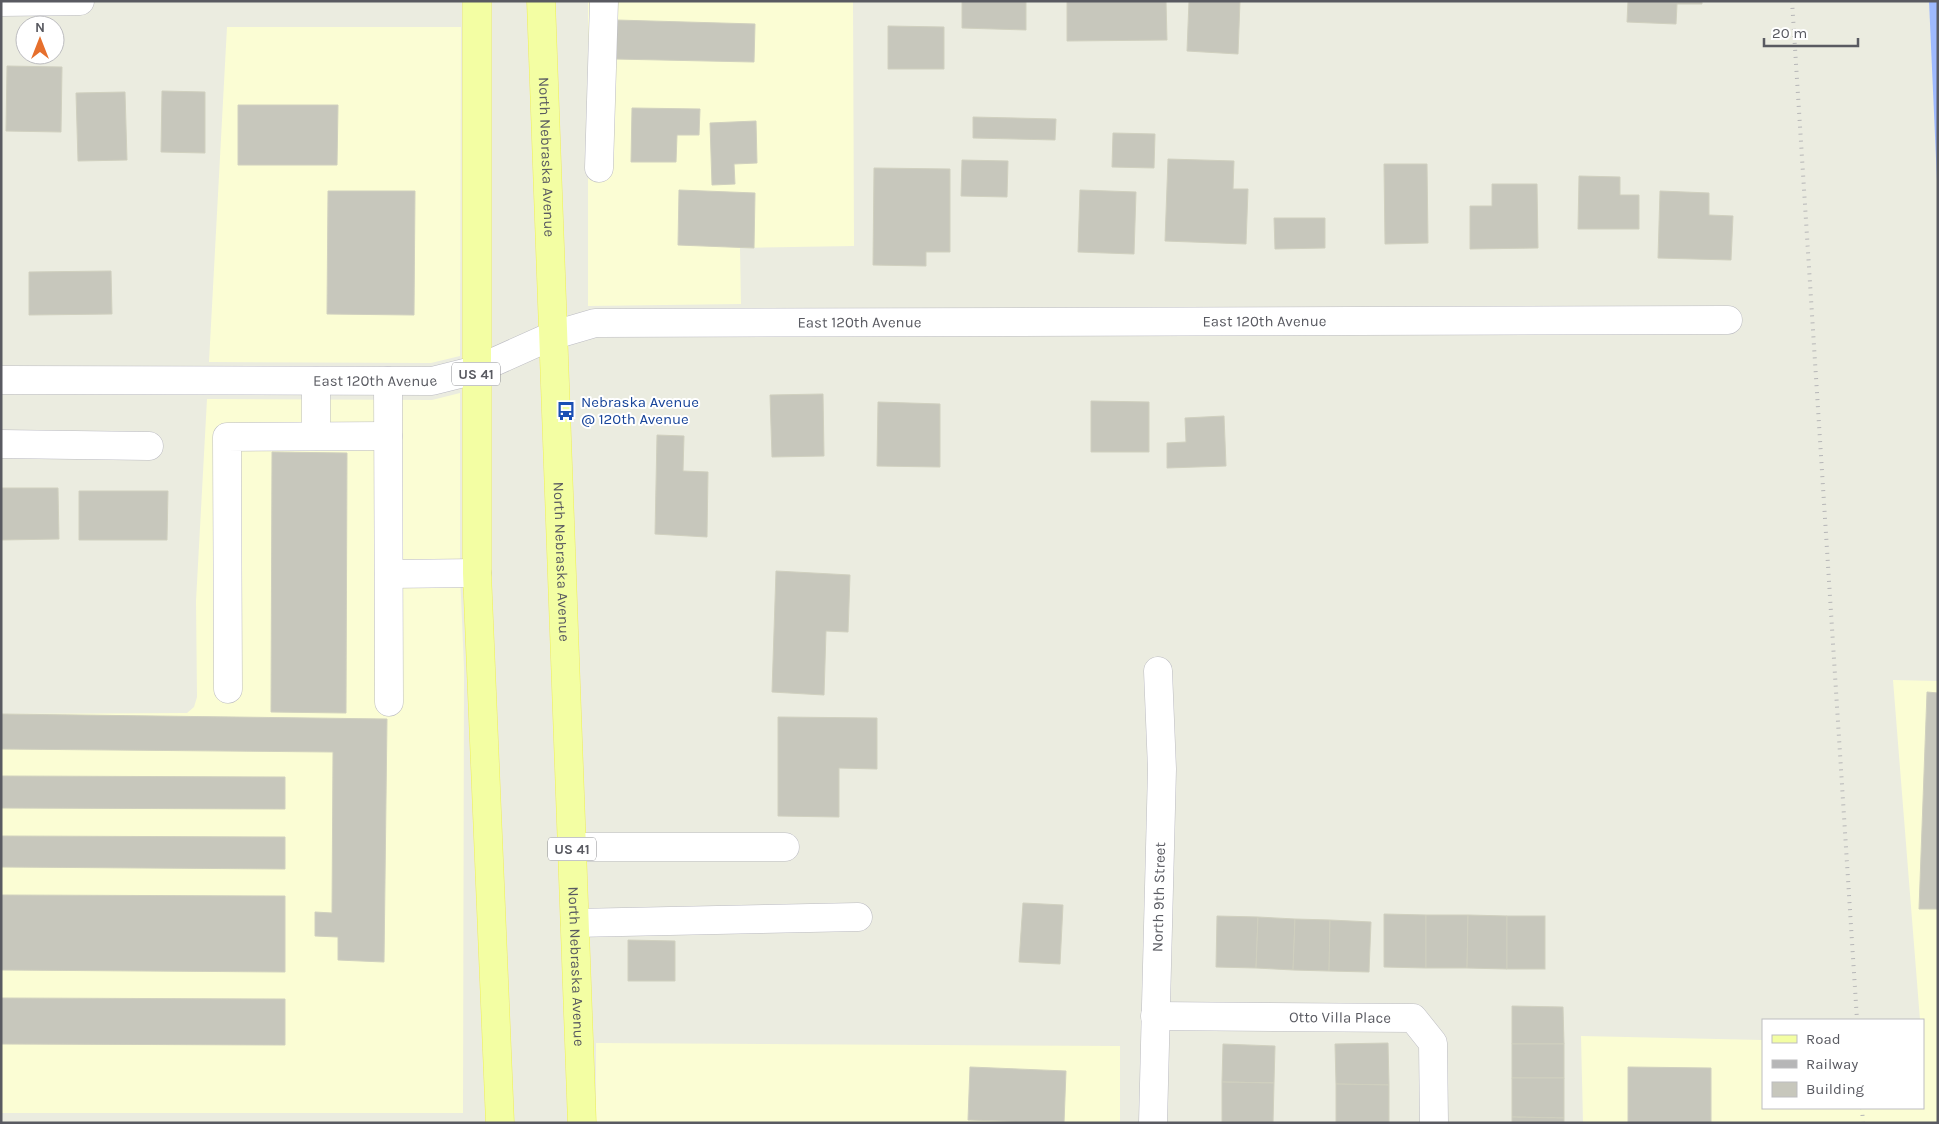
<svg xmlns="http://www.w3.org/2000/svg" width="1939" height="1124" font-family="Karla,sans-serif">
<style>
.commercial{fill:#fbfdd4}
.water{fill:#9eb9fe}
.building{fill:#c7c7bc;stroke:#d0d0bf}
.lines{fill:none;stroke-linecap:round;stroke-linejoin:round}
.minor-casing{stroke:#bbbbc2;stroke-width:29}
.major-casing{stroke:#efef56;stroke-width:29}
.minor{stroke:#fff;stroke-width:28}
.major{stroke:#f3fea3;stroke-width:28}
.rail{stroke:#b6b6b7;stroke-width:4;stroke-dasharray:1 6;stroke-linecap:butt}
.labels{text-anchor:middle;stroke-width:4;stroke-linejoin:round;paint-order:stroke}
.shield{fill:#fff;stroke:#8b8c90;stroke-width:1}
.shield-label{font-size:14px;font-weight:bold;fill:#595a61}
.street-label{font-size:15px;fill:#595a61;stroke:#fff}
.transit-label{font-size:15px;fill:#164399;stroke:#fff;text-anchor:start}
</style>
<rect width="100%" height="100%" fill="#ebece0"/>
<g class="commercial">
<polygon points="588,1 853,1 854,246 740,248 741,304 588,306"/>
<polygon points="227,27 461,27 460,356 431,363 209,362"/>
<polygon points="460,393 460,573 464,668 463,1113 1,1113 1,714 187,713 194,707 197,697 196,601 207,399 432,400"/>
<polygon points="1893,680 1938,681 1938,1123 1583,1123 1581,1036 1763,1040 1763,1108 1923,1108 1923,1020 1920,1020"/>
<polygon points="596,1043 1120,1046 1120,1123 596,1123"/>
</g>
<polygon class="water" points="1929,1 1938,1 1938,203"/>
<g class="building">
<polygon points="962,1 1026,1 1026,30 962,28"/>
<polygon points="1067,1 1166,1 1167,40 1067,41"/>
<polygon points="1189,1 1240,1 1238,54 1187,51"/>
<polygon points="1628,1 1702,1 1702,4 1677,4 1676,24 1627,22"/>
<polygon points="616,20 755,24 754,62 615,59"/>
<polygon points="888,26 944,27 944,69 888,69"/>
<polygon points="7,66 62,67 61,132 6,131"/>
<polygon points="162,91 205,92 205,153 161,152"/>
<polygon points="125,92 127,160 78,161 76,93"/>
<polygon points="238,105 338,105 337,165 238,165"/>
<polygon points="632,108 700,109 699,135 677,135 676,162 631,162"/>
<polygon points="973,117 1056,119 1055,140 973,138"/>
<polygon points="756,121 757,163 734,164 735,184 712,185 710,123"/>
<polygon points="1113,133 1155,134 1154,168 1112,167"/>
<polygon points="1168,159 1234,161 1233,189 1248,189 1246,244 1165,241"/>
<polygon points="962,160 1008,161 1007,197 961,196"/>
<polygon points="1384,164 1427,164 1428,243 1385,244"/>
<polygon points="874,168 950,169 950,252 926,252 926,266 873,265"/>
<polygon points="1579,176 1620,177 1620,195 1639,195 1639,229 1578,229"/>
<polygon points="1492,184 1537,184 1538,248 1470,249 1470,206 1492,206"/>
<polygon points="679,190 755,193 754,248 678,245"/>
<polygon points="1080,190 1136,192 1134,254 1078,252"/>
<polygon points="328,191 415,191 414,315 327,314"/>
<polygon points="1660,191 1709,193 1709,215 1733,216 1731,260 1658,258"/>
<polygon points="1274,218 1325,218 1325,248 1275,249"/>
<polygon points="111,271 112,314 29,315 29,272"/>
<polygon points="823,394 824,456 772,457 770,395"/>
<polygon points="1091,401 1149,402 1149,452 1091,452"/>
<polygon points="878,402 940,404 940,467 877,466"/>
<polygon points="1224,416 1226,466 1167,468 1167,443 1186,442 1185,418"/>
<polygon points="657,435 684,436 683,471 708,472 707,537 655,534"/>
<polygon points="272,452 347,453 346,713 271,712"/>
<polygon points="1,488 58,488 59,539 1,540"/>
<polygon points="79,491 168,491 167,540 79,540"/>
<polygon points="776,571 850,575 848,632 826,631 824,695 772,692"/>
<polygon points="1927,692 1938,693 1938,909 1919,909"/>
<polygon points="1,714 387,719 384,962 338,960 338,937 315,936 315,912 332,913 333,752 1,749"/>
<polygon points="778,717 877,718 877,769 839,768 839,817 778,816"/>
<polygon points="1,776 285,777 285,809 1,808"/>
<polygon points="1,836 285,837 285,869 1,867"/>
<polygon points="1,895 285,896 285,972 1,970"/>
<polygon points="1023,903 1063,905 1060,964 1019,962"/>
<polygon points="1384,914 1426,915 1426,968 1384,967"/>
<polygon points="1426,915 1468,915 1467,968 1426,968"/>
<polygon points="1468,915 1507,916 1507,969 1467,968"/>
<polygon points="1217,916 1258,917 1256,968 1216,967"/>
<rect x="1507" y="916" width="38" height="53"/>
<polygon points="1258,917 1295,919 1293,970 1256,968"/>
<polygon points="1295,919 1330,920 1329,971 1293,970"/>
<polygon points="1330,920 1371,922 1369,972 1329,971"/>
<polygon points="628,940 675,941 675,981 628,981"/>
<polygon points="1,998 285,999 285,1045 1,1044"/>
<polygon points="1512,1006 1563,1007 1564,1044 1512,1044"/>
<polygon points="1388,1043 1389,1085 1336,1084 1335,1044"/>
<polygon points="1223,1044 1275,1046 1274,1083 1222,1082"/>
<rect x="1512" y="1044" width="52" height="34"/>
<polygon points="970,1067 1066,1071 1064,1123 968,1120"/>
<polygon points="1628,1067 1711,1068 1711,1123 1628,1123"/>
<polygon points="1512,1078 1564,1078 1564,1118 1512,1117"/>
<polygon points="1222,1082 1274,1083 1273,1123 1222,1122"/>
<polygon points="1336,1084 1389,1085 1389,1123 1336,1123"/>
<polygon points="1512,1117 1564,1118 1564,1123 1512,1123"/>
</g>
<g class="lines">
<g class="minor-casing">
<g id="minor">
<polyline points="1,2 80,1"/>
<polyline points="599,168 604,1"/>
<path id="s1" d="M1 380 432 381 476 370 554 335 595 323 1728 320"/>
<polyline points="316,381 316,436"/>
<polyline points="388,381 389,702"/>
<polyline points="1,444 149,446"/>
<polyline points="389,574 477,573"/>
<polyline points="228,689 227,437 388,436"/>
<polyline points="572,847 785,847"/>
<polyline points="575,923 858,917"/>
<path id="s2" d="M1155 1016 1413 1018 1433 1043 1434 1123"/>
<path id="s3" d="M1153 1123 1162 769 1158 671"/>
</g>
</g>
<g class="major-casing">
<g id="major">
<polyline points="477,1 477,573 500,1123"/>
<path id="s4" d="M541 1 582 1123"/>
</g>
</g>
<use href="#minor" class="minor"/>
<use href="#major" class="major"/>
<g class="rail">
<polyline points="1792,1 1857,1020"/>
<polyline points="1862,1108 1863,1123"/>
</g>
</g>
<defs>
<g id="bus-bare" transform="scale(1.5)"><path d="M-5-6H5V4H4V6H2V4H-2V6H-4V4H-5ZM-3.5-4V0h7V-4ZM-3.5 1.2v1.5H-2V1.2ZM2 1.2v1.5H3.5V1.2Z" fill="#1a4fb4" stroke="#fff" stroke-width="2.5" paint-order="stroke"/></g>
</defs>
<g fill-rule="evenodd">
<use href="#bus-bare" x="566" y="411"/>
</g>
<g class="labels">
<g class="shield">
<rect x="452" y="362.5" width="48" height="23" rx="4"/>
<rect x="548" y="837.5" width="48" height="23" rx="4"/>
</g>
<g class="shield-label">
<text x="476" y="379">US 41</text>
<text x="572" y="854">US 41</text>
</g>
<g class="street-label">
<text dy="5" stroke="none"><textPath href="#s4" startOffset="156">North Nebraska Avenue</textPath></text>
<text dy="5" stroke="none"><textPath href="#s1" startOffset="1274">East 120th Avenue</textPath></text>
<text dy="5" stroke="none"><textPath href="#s1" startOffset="869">East 120th Avenue</textPath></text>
<text dy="5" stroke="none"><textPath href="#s1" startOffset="374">East 120th Avenue</textPath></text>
<text dy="5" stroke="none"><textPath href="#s4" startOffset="561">North Nebraska Avenue</textPath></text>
<text dy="5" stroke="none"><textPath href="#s3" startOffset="226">North 9th Street</textPath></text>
<text dy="5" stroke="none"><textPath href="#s4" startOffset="966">North Nebraska Avenue</textPath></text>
<text dy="5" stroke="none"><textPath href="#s2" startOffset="185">Otto Villa Place</textPath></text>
</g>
<g class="transit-label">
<text x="581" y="407">Nebraska Avenue<tspan x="581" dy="17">@ 120th Avenue</tspan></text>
</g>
</g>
<rect width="1939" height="1124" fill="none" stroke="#595a61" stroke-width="5"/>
<rect x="1762" y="1019" width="162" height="90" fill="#ffffff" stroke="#bdbdc0"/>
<rect x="1772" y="1035" width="25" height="8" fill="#f3fea3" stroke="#bdbdc0"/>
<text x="1806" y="1044" font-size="15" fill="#595a61">Road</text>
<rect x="1772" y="1060" width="25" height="8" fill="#b6b6b7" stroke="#bdbdc0"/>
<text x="1806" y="1069" font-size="15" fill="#595a61">Railway</text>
<rect x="1772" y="1082" width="25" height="15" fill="#c7c7bc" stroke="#bdbdc0"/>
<text x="1806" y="1094" font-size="15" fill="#595a61">Building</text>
<g transform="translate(40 40)"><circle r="24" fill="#ffffff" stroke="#bdbdc0"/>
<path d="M0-4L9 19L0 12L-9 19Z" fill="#e66f2c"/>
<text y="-8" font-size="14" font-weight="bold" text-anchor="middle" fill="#595a61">N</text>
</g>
<path d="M1764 38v8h94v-8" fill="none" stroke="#595a61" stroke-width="2.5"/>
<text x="1772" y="38" font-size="15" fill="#595a61" stroke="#ffffff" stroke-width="4" paint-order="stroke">20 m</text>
</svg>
